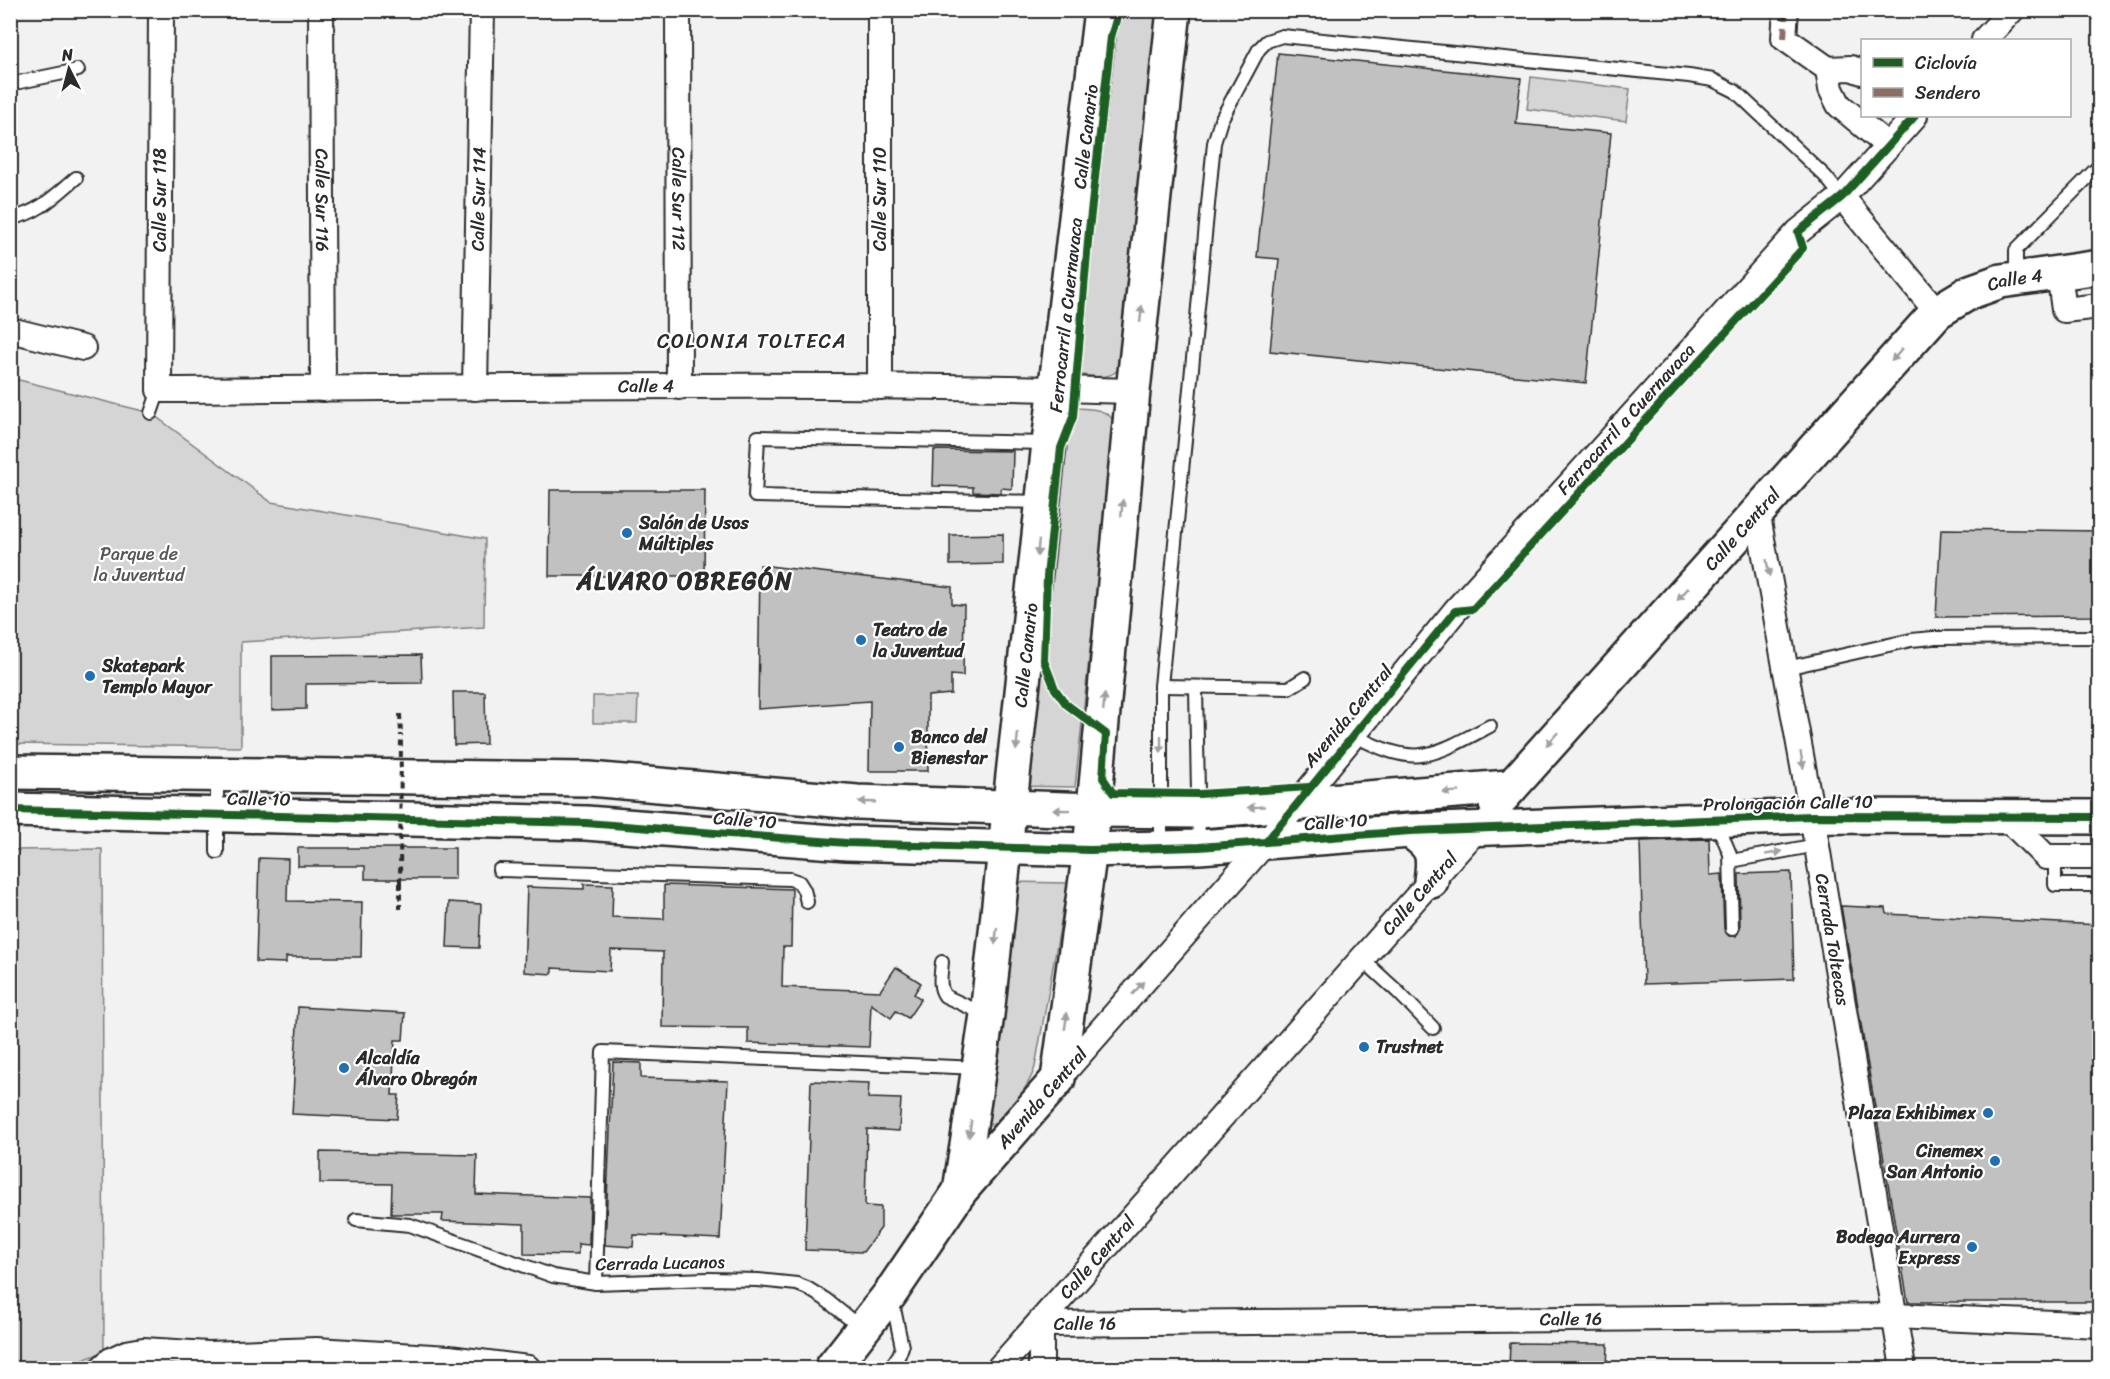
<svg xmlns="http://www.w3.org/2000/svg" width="2110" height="1379" font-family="Sriracha,sans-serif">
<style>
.green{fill:#d5d5d5;stroke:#808080;stroke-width:1.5}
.building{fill:#c1c1c1;stroke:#2b2b2b;stroke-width:1.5}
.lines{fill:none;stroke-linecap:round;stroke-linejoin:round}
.lane-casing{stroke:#2b2b2b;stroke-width:16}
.street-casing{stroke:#2b2b2b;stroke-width:28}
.secondary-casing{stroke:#2b2b2b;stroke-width:38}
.path{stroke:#2b2b2b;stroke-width:4;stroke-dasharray:6 4.5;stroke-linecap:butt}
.lane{stroke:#fff;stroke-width:12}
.street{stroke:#fff;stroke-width:24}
.secondary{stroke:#fff;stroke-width:33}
.path-bridge{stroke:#2b2b2b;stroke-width:4;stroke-dasharray:6 4.5;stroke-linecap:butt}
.quiet{stroke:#8d6e63;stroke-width:6;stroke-dasharray:12 6;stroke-linecap:butt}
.cycleway-casing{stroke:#fff;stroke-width:11}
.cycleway{stroke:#1b5e20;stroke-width:8}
.oneway{fill:#a0a0a0}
.poi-dot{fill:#1f6fb2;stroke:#fff;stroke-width:2}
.labels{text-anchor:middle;stroke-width:4.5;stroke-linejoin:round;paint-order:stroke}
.street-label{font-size:18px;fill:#2b2b2b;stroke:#fff}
.poi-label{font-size:18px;font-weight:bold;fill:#2b2b2b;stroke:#fff;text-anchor:start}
.park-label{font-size:18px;fill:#565656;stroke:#fff}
.neighbourhood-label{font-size:20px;letter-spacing:1.5px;fill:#2b2b2b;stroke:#fff}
.district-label{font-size:24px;font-weight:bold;letter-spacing:1.5px;fill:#2b2b2b;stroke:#fff}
</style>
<rect width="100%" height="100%" fill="#f2f2f2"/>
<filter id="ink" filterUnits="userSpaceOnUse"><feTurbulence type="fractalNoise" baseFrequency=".0167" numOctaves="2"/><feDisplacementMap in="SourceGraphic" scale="12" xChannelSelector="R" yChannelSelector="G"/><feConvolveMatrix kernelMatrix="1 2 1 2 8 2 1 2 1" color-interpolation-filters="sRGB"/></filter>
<g filter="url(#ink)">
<g class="green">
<path d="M1104 11H1160L1121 365C1112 383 1090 375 1073 374Z"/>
<polygon points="1531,77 1630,89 1626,121 1527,109"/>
<polygon points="11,378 151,413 271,502 485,539 484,627 241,642 241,747 11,744"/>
<path d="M1076 408C1092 409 1107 408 1115 423L1075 787 1016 786 1065 412Z"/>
<polygon points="593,696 638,696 637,723 593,723"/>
<polygon points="102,849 104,1352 61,1368 11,1368 11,850"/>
<path d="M1008 882 1068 883 1035 1067C1030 1083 1005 1124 987 1125L983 1122Z"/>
</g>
<g class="building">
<polygon points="1278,53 1521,78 1516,124 1611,133 1586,383 1270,351 1279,259 1257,257"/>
<polygon points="934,450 1013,451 1012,489 1001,488 1001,493 973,492 973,487 933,486"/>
<polygon points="550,490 705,490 704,576 549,576"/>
<polygon points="1941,529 2100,531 2100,616 1936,617"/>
<polygon points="1003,534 1003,564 950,565 950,535"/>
<polygon points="760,565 952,587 952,604 964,605 963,676 951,675 951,694 928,696 928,771 869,771 870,701 758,709"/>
<polygon points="421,655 422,683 306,684 306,709 272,710 272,656"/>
<polygon points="453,692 485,692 486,744 454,745"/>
<polygon points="1709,839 1710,875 1722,874 1724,929 1729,936 1736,936 1740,929 1739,874 1791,872 1794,979 1644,984 1640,841"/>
<polygon points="298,848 455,848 455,879 365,879 365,866 298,866"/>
<polygon points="259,858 288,859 287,901 362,902 361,957 286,957 286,963 256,962"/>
<polygon points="584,884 613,885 612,917 664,919 664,885 792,889 791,947 783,947 782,987 880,991 896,967 921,983 914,994 921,999 908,1018 896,1011 891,1018 871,1004 869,1047 748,1043 748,1028 662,1027 663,952 611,950 610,971 552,968 552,974 524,972 527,887 584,889"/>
<polygon points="449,902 481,904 479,948 447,947"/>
<polygon points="1841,906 1886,908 1887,914 2100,925 2100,1302 1908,1302"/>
<polygon points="298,1007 405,1013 403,1040 395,1040 392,1095 399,1095 397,1119 292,1114"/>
<polygon points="613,1062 641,1063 641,1078 728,1081 720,1239 634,1235 633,1247 605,1245"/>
<polygon points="811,1081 869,1083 868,1098 901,1099 899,1131 867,1129 865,1206 881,1207 881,1228 863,1252 805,1250"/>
<polygon points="320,1152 477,1155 476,1194 590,1198 589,1245 578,1244 578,1255 524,1254 524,1224 442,1221 443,1214 391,1214 392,1184 320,1183"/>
<polygon points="1510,1343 1608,1344 1607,1368 1509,1368"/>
</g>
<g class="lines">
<g class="lane-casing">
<g id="lane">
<polyline points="10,84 78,70"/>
<path d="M10 218C37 215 57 194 76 178"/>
<polyline points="2016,278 2016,250 2100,165"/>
<polyline points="151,413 159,390"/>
<polyline points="1042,502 755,496 758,437 1047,443"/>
<polyline points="1786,668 1911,640 1933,638 2094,637"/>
<polyline points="1161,686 1289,688 1305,678"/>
<polyline points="1196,688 1199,845"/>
<path d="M1353 735C1417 768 1429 758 1490 726"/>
<polyline points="1714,824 1722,835 1730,854 1732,929"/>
<polyline points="1161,848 1161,686 1214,143 1221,120 1259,49 1267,41 1282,36 1689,76 1713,80 1735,91 1825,176 1842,197"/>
<polyline points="217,852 217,775"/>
<polyline points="2055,857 2055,885 2100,885"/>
<polyline points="1731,861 1817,845"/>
<polyline points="499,870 790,879 799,882 804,890 807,902"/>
<polyline points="1362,959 1398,992 1433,1028"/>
<path d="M942 962C941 974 938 987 945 996L986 1015"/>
<polyline points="356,1220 410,1225 553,1276 596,1283 708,1279 758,1280 797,1284 807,1288 825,1299 861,1328"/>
<polyline points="596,1283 603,1052 979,1068"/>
<polyline points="890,1368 899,1355 902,1347 892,1299"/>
</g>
</g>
<g class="street-casing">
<g id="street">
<path id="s1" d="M161 10 159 390C484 388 808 381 1133 391"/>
<path id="s2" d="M321 10 323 389"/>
<path id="s3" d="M678 10 679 387"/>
<polyline points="1786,10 1784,38 1828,69 1851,68 1862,72"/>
<polyline points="1984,40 2012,10"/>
<polyline points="1828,69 1831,89 1839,105 1888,146"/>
<polyline points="1842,197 1937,312"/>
<polyline points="2059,273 2064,310 2100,306"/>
<polyline points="10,330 83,348"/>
<polyline points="880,387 880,10"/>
<path id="s4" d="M475 388 482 10"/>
<path id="s5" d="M1757 511 1812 816 1903 1368"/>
<polyline points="2005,816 2046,857 2100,857"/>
<polyline points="1058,1079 1266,842 1455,611 1798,232 1842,197 1915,116"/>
<path id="s6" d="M1041 1324 1894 1316 2100 1325"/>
<polyline points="102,1368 111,1360 126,1353 143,1350 208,1354 316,1350 449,1358 528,1368"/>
<path id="s7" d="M999 1368 1477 829"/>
<polyline points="1041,1368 1041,1324"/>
</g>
</g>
<g class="secondary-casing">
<g id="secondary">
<polyline points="10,772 589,779 857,802 1094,810 1199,811 1509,787"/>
<path id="s8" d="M1496 804 1937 312 1970 292 2001 281 2100 267"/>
<polyline points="10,810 586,823 847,843 1090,850 1199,847 1410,831 1812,816 2100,817"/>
<path d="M1410 831C1433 847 1435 853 1431 881"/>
<path id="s9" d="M960 1191 987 1015 1049 443 1101 10"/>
<polyline points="832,1368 890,1294 960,1191 1058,1079 1090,850 1133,391 1174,10"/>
</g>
</g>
<g class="path">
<polyline points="400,714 401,734"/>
<polyline points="400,883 400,909"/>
</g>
<use href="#lane" class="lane"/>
<use href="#street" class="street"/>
<use href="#secondary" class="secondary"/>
<polyline class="path-bridge" points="400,883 401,734"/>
<polyline class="quiet" points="1784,38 1786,10"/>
<g class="cycleway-casing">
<g id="cycleway">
<polyline points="1119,10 1111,37 1089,230 1073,417 1061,448 1047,576 1044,661 1055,689 1066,704 1106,734 1103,778 1113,793 1199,794 1309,787"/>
<polyline points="10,810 586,823 847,843 1090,850 1199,847 1410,831 1812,816 2100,817"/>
<polyline points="1266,842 1455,611 1473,609 1803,248 1798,232 1842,197 1915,116"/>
</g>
</g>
<use href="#cycleway" class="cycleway"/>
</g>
<defs><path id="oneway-solid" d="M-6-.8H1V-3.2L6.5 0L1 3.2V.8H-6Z" transform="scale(1.5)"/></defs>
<g class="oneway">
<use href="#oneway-solid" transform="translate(1141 314) rotate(-84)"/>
<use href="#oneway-solid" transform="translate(1897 355) rotate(132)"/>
<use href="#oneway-solid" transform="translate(1122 508) rotate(-85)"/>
<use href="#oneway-solid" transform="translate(1038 548) rotate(96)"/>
<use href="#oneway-solid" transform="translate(1768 568) rotate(80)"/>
<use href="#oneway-solid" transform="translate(1683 594) rotate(132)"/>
<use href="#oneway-solid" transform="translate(1104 702) rotate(-85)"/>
<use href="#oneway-solid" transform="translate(1552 739) rotate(132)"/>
<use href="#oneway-solid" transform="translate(1017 742) rotate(96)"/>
<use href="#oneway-solid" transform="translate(1161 744) rotate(90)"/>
<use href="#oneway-solid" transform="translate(1802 760) rotate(80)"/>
<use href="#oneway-solid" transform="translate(1451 792) rotate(176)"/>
<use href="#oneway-solid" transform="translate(867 802) rotate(-178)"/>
<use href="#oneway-solid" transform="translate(1256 807) rotate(176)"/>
<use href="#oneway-solid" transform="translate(1062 810) rotate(-179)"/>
<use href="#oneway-solid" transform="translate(1774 853) rotate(-10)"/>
<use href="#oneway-solid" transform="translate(996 936) rotate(97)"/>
<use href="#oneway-solid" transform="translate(1138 988) rotate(-49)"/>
<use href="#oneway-solid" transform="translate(1066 1021) rotate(-82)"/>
<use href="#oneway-solid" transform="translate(970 1129) rotate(99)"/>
</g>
</g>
<g class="poi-dot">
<circle cx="627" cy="533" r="6"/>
<circle cx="861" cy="640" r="6"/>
<circle cx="90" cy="676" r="6"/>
<circle cx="899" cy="747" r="6"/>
<circle cx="1364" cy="1047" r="6"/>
<circle cx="344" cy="1068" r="6"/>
<circle cx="1988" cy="1113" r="6"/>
<circle cx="1995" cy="1161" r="6"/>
<circle cx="1972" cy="1247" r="6"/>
</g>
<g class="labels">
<g class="street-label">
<text dy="6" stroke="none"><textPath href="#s9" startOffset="1062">Calle Canario</textPath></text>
<text dy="6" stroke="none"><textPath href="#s4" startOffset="189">Calle Sur 114</textPath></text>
<text dy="6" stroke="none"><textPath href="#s3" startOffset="189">Calle Sur 112</textPath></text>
<text transform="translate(880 199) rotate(-90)" y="6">Calle Sur 110</text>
<text transform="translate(160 200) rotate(-90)" y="6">Calle Sur 118</text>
<text dy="6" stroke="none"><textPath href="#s2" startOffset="190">Calle Sur 116</textPath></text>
<text dy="6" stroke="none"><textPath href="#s8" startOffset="746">Calle 4</textPath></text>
<text transform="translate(1066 315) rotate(-84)" y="6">Ferrocarril a Cuernavaca</text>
<text dy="6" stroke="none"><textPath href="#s1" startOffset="867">Calle 4</textPath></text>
<text transform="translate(1626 419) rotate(-48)" y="6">Ferrocarril a Cuernavaca</text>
<text dy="6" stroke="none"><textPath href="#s8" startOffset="369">Calle Central</textPath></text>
<text dy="6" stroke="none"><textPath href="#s9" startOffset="540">Calle Canario</textPath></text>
<text transform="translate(1348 716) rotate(-50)" y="6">Avenida Central</text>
<text transform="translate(259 799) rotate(1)" y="6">Calle 10</text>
<text transform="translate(1788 803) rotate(-1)" y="6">Prolongación Calle 10</text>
<text transform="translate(745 820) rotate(4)" y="6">Calle 10</text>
<text transform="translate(1336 822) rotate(-4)" y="6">Calle 10</text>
<text dy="6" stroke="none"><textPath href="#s7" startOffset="634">Calle Central</textPath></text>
<text dy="6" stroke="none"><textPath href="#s5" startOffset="435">Cerrada Toltecas</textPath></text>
<text transform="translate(1042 1098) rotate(-49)" y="6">Avenida Central</text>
<text dy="6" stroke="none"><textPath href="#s7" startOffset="148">Calle Central</textPath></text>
<text transform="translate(660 1263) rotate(-1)" y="6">Cerrada Lucanos</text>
<text dy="6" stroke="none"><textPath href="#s6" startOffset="530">Calle 16</textPath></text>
<text dy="6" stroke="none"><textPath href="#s6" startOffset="44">Calle 16</textPath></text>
</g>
<g class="poi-label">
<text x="639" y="529">Salón de Usos<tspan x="639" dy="21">Múltiples</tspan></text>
<text x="873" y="636">Teatro de<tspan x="873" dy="21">la Juventud</tspan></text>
<text x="102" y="672">Skatepark<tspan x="102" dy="21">Templo Mayor</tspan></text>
<text x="911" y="743">Banco del<tspan x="911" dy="21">Bienestar</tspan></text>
<text x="1376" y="1053">Trustnet</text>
<text x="356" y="1064">Alcaldía<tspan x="356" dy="21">Álvaro Obregón</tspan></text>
<text x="1976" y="1119" text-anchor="end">Plaza Exhibimex</text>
<text x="1983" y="1157" text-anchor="end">Cinemex<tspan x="1983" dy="21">San Antonio</tspan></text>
<text x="1960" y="1243" text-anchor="end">Bodega Aurrera<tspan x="1960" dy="21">Express</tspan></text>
</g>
<g class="park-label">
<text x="139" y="560">Parque de<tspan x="139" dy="21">la Juventud</tspan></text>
</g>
<g class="neighbourhood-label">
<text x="752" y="348">COLONIA TOLTECA</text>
</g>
<g class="district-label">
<text x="685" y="589">ÁLVARO OBREGÓN</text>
</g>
</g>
<rect width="2110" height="1379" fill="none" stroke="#fff" stroke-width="36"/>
<rect x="18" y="18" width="2074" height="1343" fill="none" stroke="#2b2b2b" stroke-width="2" filter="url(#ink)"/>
<rect x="1861" y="39" width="210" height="78" fill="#ffffff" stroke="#aaaaaa" stroke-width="1.5"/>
<rect x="1873" y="58" width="30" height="9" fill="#1b5e20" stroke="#aaaaaa" stroke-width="1.5"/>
<text x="1915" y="69" font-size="18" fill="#2b2b2b">Ciclovía</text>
<rect x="1873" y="88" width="30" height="9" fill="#8d6e63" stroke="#aaaaaa" stroke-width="1.5"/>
<text x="1915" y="99" font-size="18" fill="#2b2b2b">Sendero</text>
<g transform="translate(69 69) rotate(354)" stroke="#ffffff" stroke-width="4.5" paint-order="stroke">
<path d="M0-4.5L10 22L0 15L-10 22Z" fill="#2b2b2b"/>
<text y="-9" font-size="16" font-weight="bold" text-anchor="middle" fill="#2b2b2b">N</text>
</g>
</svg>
